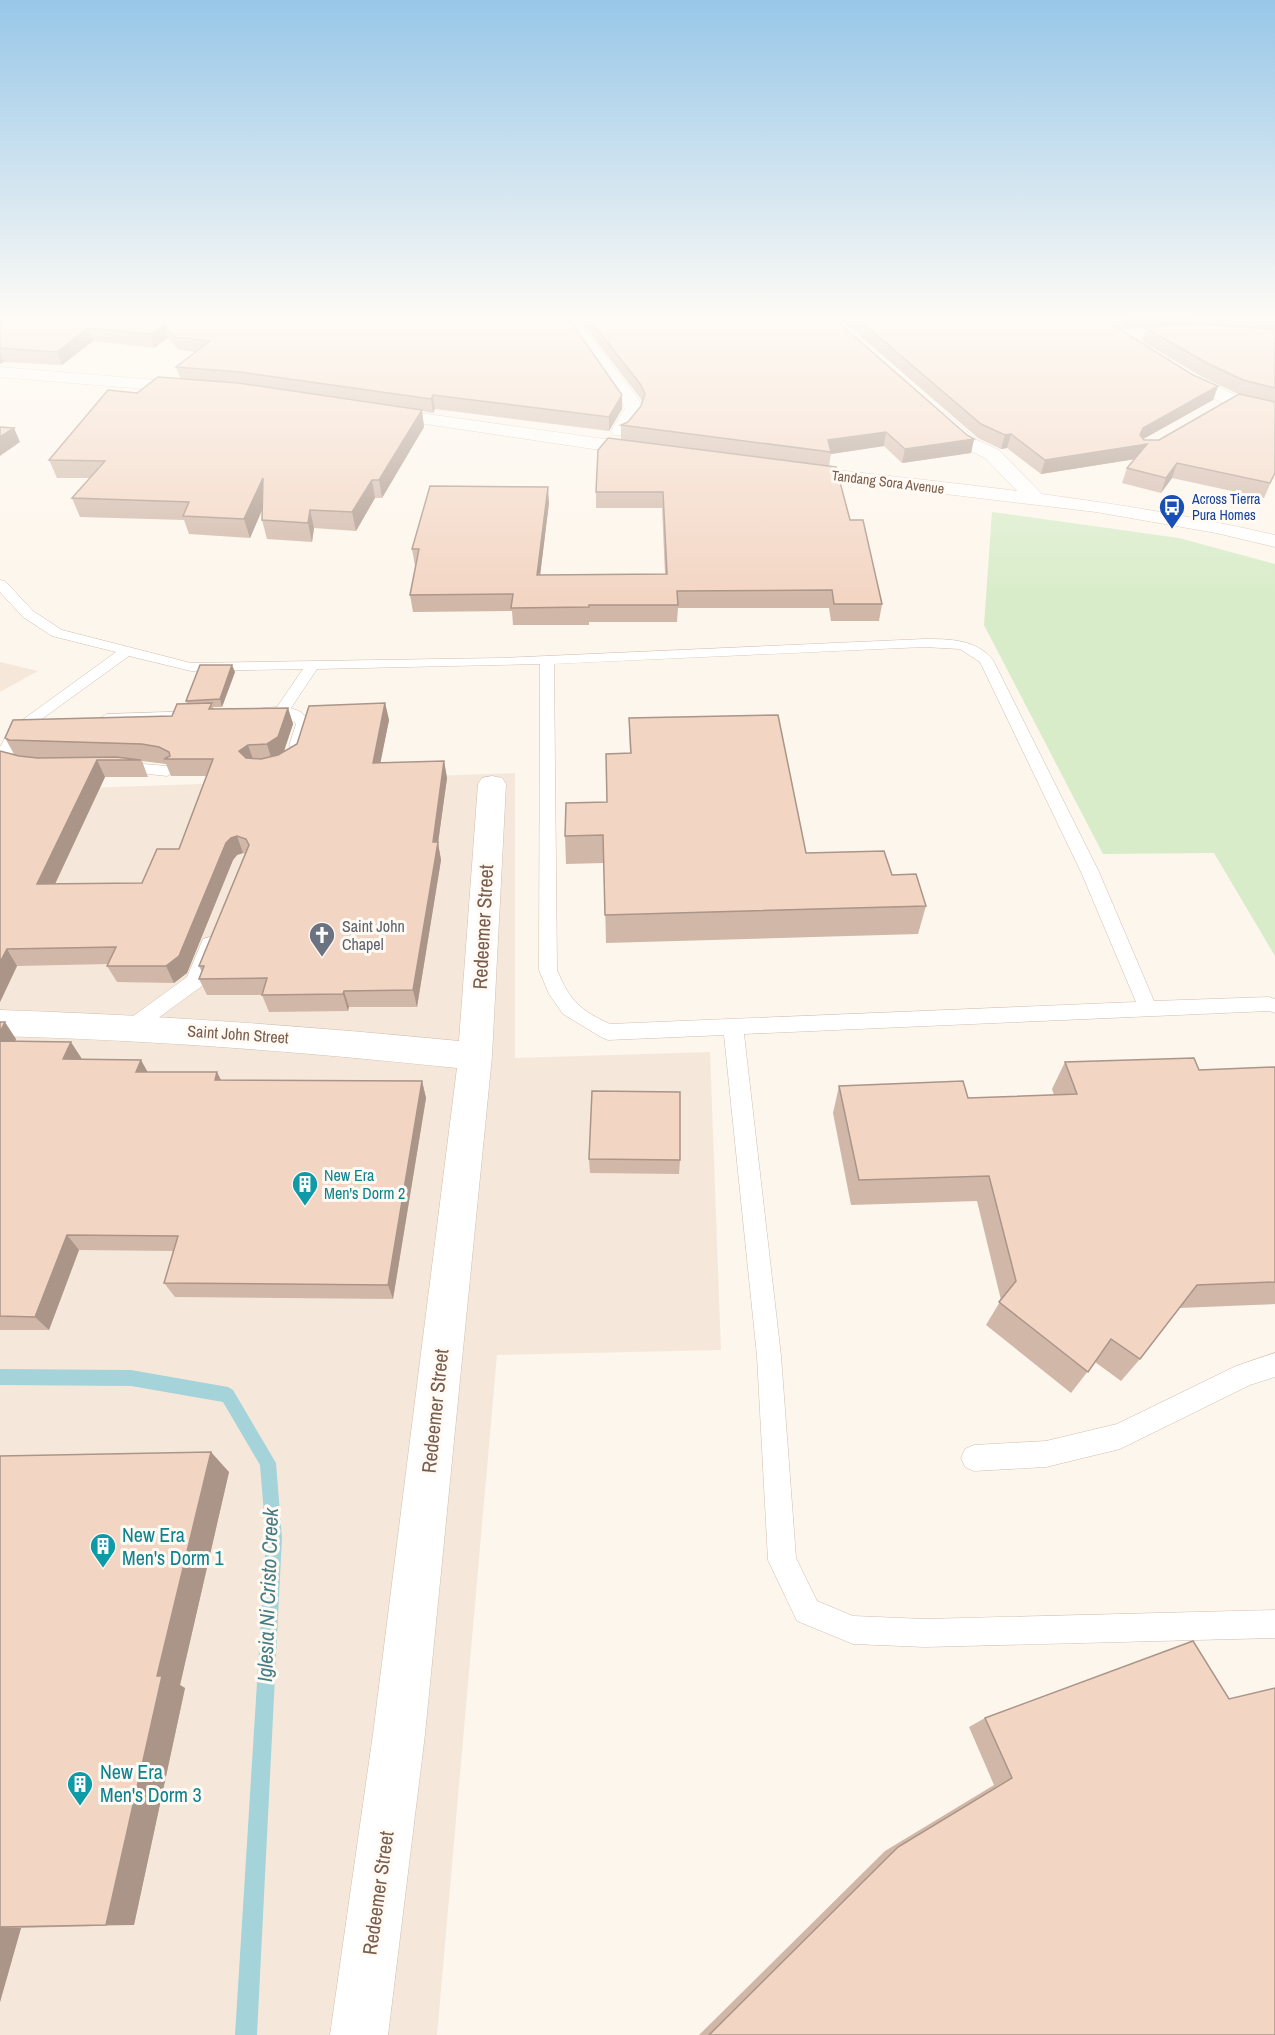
<svg xmlns="http://www.w3.org/2000/svg" width="1275" height="2035" font-family="'Archivo Narrow',sans-serif">
<style>
.residential{fill:#f5e8da}
.green{fill:#d8ecc9}
.lines{fill:none;stroke-linecap:round;stroke-linejoin:round}
.stream{fill:#a5d3da;fill-rule:evenodd}
.lane-casing{stroke:#d1beb0;stroke-width:1}
.street-casing{stroke:#d1beb0;stroke-width:1}
.secondary-casing{stroke:#d6c0b0;stroke-width:1}
.lane{fill:#fff;fill-rule:evenodd}
.street{fill:#fff;fill-rule:evenodd}
.secondary{fill:#fff;fill-rule:evenodd}
.wall{fill:#d1b7a8;fill-rule:evenodd}
.shaded-wall{fill:#aa9588}
.building{fill:#f3d5c3;stroke:#aa9588;stroke-width:1.5}
.labels{text-anchor:middle;stroke-width:6;stroke-linejoin:round;paint-order:stroke}
.far-street-label{font-size:14px;fill:#7a5c4d;stroke:#fffaf3}
.far-transit-label{font-size:14px;fill:#164399;stroke:#fffaf3;text-anchor:start}
.worship-label{font-size:16px;fill:#5b616d;stroke:#fffaf3;text-anchor:start}
.street-label{font-size:16px;fill:#7a5c4d;stroke:#fffaf3}
.culture-label{font-size:16px;fill:#0d838f;stroke:#fffaf3;text-anchor:start}
.near-street-label{font-size:20px;fill:#7a5c4d;stroke:#fffaf3}
.near-culture-label{font-size:20px;fill:#0d838f;stroke:#fffaf3;text-anchor:start}
.near-water-label{font-size:21px;font-style:italic;fill:#437c86;stroke:#fffaf3}
</style>
<rect width="100%" height="100%" fill="#fdf6ec"/>
<g class="residential">
<polygon points="0,662 38,671 0,692"/>
<polygon points="515,773 515,1058 710,1052 721,1350 497,1355 437,2035 0,2035 0,791"/>
</g>
<polygon class="green" points="992,512 1179,538 1275,564 1275,956 1214,853 1103,854 984,625"/>
<g class="lines">
<polygon class="stream" points="0,1369 131,1370 228,1387 233,1390 276,1463 282,1538 257,2035 235,2035 266,1538 260,1465 223,1402 131,1386 0,1385"/>
<g class="lane-casing">
<g id="lane">
<path d="M0 580 5 581 33 611 62 630 191 663 501 658 924 639C949 639 976 639 993 660L1099 872 1154 1001 1269 997 1275 999V1013L1269 1011 744 1034 781 1356 796 1558 817 1601 853 1616 925 1619 1275 1610V1638L925 1647 853 1644 797 1621 768 1560 757 1356 724 1035 608 1040 601 1037 563 1014 549 994 539 970 540 664 317 669 291 708 301 712 312 724 305 746 297 751 289 746 296 724C283 709 266 723 256 712L263 708 277 707 303 669 191 671 129 656 21 734 12 755 27 762 29 765 21 770 0 761V747L10 729 116 652 52 636 23 617 0 592ZM924 647 960 649 980 662 1081 872 1136 1002 610 1024C580 1010 570 1001 557 970L554 664Z"/>
<polygon points="198,711 203,712 205,715 203,718 107,722 100,718 107,714"/>
<polygon points="119,762 167,766 175,771 167,776 113,770 111,767"/>
<polygon points="210,937 217,939 219,944 202,986 139,1032 132,1035 125,1032 122,1027 125,1022 187,977 203,939"/>
<polygon points="1275,1353 1275,1377 1250,1385 1120,1449 1046,1467 974,1471 965,1467 961,1458 965,1449 974,1445 1046,1441 1117,1424 1236,1366"/>
</g>
</g>
<g class="street-casing">
<g id="street">
<polygon points="559,315 574,315 639,400 643,409 639,419 626,435 614,435 611,431 625,409 622,401"/>
<polygon points="1195,325 1275,330 1275,340 1195,335 1118,341 1110,336 1118,331"/>
<polygon points="1177,367 1237,396 1275,406 1275,416 1225,404 1171,376 1169,372"/>
<polygon points="939,412 945,413 977,440 999,450 1043,495 1046,499 1043,503 1029,503 985,458 965,448 933,421 930,417 933,413"/>
<path d="M492 776 502 778 506 784 492 1056 425 1734 388 2035H330L373 1734 457 1068C304 1052 153 1040 0 1036V1010C154 1015 306 1026 459 1041L478 784 482 778Z"/>
</g>
</g>
<g class="secondary-casing">
<g id="secondary">
<polygon points="0,367 193,383 199,384 201,388 199,392 193,393 0,377"/>
<polygon points="378,407 647,445 654,447 656,451 654,455 647,457 372,416 369,412 372,408"/>
<path d="M793 465C955 484 1116 498 1275 535V547L1216 533 1096 512 786 475 783 471 786 467Z"/>
</g>
</g>
<use href="#lane" class="lane"/>
<use href="#street" class="street"/>
<use href="#secondary" class="secondary"/>
</g>
<g class="wall">
<polygon points="0,315 566,315 622,409 609,431 435,409 433,413 422,411 424,427 382,498 375,498 356,531 314,528 312,542 267,539 262,520 263,508 250,538 189,534 184,520 80,517 72,498 90,478 57,478 49,460 137,393 180,378 176,367 195,352 179,350 168,338 154,348 93,341 62,365 4,362 0,364"/>
<polygon points="576,315 830,315 967,435 974,439 971,453 902,463 884,446 831,454 829,466 621,440 621,425 628,422 641,406 642,402 641,399"/>
<polygon points="836,315 1097,315 1193,375 1218,386 1213,400 1143,439 1144,440 1159,440 1245,396 1238,394 1202,377 1142,341 1146,328 1275,329 1275,473 1264,498 1172,478 1161,493 1122,483 1127,468 1135,459 1041,474 1007,448 1001,449 978,438"/>
<polygon points="1100,315 1275,315 1275,328 1195,323 1122,329"/>
<polygon points="598,450 850,520 882,604 879,621 831,621 829,608 678,608 677,622 589,622 589,625 513,625 512,611 413,612 410,595 416,566 415,566 412,549 549,503 540,575 665,574 662,508 596,508 596,492"/>
<path d="M235 672 222 707H213L214 709 288 708 293 724 284 751 385 703 389 720 380 763 444 761 447 778 438 843 441 860 417 1007H349L348 1011 269 1012 262 995H207L199 979 202 972 199 966 245 854 243 853 237 855 233 860 187 973 174 983 117 982 107 966 108 964 17 966 0 1002V751L14 754 5 738 172 716 187 704 186 701ZM142 761 166 764 171 776H206L179 849 142 883 55 884 105 777H148Z"/>
<polygon points="629,718 806,853 892,875 926,906 918,934 606,943 604,863 566,864 565,836 607,802 630,753"/>
<polygon points="0,1022 16,1039 15,1041 82,1059 81,1060 148,1072 221,1080 422,1081 426,1098 393,1299 175,1297 164,1283 174,1251 79,1250 49,1330 0,1330"/>
<polygon points="1065,1062 1199,1070 1275,1067 1275,1304 1179,1308 1140,1359 1121,1381 1095,1362 1071,1393 986,1325 1001,1300 977,1201 851,1205 833,1113 839,1086 968,1098 1054,1095 1052,1089"/>
<polygon points="589,1159 680,1160 679,1174 590,1173"/>
<polygon points="0,1456 229,1472 180,1685 185,1688 134,1925 21,1928 0,2002"/>
<polygon points="1229,1699 1275,2035 699,2035 885,1851 994,1785 969,1727 985,1718"/>
</g>
<g class="shaded-wall">
<polygon points="1197,315 1195,323 1122,329 1125,316"/>
<polygon points="164,325 168,338 154,348 150,334"/>
<polygon points="88,328 93,341 62,365 57,352"/>
<polygon points="0,352 4,362 0,364"/>
<polygon points="1218,386 1213,400 1138,442 1147,444 1142,458 1041,474 1045,460 1143,428"/>
<polygon points="433,395 435,409 433,413 431,399"/>
<polygon points="622,395 622,409 609,431 609,417"/>
<polygon points="422,410 424,427 382,498 379,480"/>
<polygon points="14,428 20,442 0,456 0,437"/>
<polygon points="886,432 884,446 831,454 828,440"/>
<polygon points="1011,434 1007,448 1001,449 1005,435"/>
<polygon points="974,439 971,453 902,463 905,449"/>
<polygon points="1177,463 1172,478 1161,493 1166,478"/>
<polygon points="263,478 268,496 250,538 244,519"/>
<polygon points="372,480 375,498 356,531 352,512"/>
<polygon points="548,487 549,503 538,592 537,575"/>
<polygon points="310,510 314,528 312,542 308,523"/>
<polygon points="232,665 235,672 222,707 220,699"/>
<polygon points="385,703 389,720 377,780 373,763"/>
<polygon points="288,708 293,724 283,754 272,761 267,744"/>
<polygon points="248,745 254,762 245,768 239,751"/>
<polygon points="97,760 105,777 47,901 37,884"/>
<polygon points="444,761 447,778 438,843 441,860 417,1007 413,990"/>
<polygon points="237,836 243,853 237,855 233,860 187,973 174,983 166,966 226,843 231,838"/>
<polygon points="7,949 17,966 0,1002 0,962"/>
<polygon points="344,991 349,1007 348,1011 343,994"/>
<polygon points="5,1022 16,1039 7,1058 0,1048 0,1032"/>
<polygon points="71,1042 82,1059 74,1076 63,1059"/>
<polygon points="141,1060 150,1076 136,1072"/>
<polygon points="217,1072 225,1088 215,1080"/>
<polygon points="422,1081 426,1098 393,1299 388,1285"/>
<polygon points="67,1235 79,1250 49,1330 35,1317"/>
<polygon points="211,1452 229,1472 180,1685 185,1688 134,1925 106,1925 157,1676"/>
<polygon points="0,1927 21,1928 0,2002"/>
</g>
<g class="building">
<polygon points="0,315 566,315 622,395 609,417 433,395 431,399 240,372 176,367 210,341 175,337 164,325 150,334 88,328 57,352 0,348"/>
<polygon points="586,315 830,315 967,435 974,439 905,449 886,432 828,440 831,452 621,425 628,422 641,406 645,394 641,385"/>
<polygon points="853,315 1097,315 1193,375 1218,386 1143,428 1140,435 1144,440 1159,440 1239,394 1275,402 1275,473 1270,483 1177,463 1166,478 1127,468 1147,444 1045,460 1011,434 1005,435 981,424"/>
<polygon points="1200,324 1275,329 1275,388 1243,380 1207,363 1146,328"/>
<polygon points="158,377 238,383 422,410 379,480 372,480 352,512 310,510 308,523 262,520 263,478 244,519 183,516 189,502 72,498 105,461 49,460 108,390 137,393"/>
<polygon points="0,427 14,428 0,437"/>
<polygon points="608,438 836,467 850,520 863,520 882,604 834,604 832,590 677,591 678,605 589,605 589,607 511,608 513,594 410,595 419,549 412,549 430,486 548,487 537,575 667,574 663,492 596,492 598,450"/>
<polygon points="200,665 232,665 220,699 186,701"/>
<polygon points="212,703 209,709 288,708 278,737 267,744 248,745 239,751 246,758 261,759 278,755 297,744 309,706 385,703 373,763 444,761 433,842 438,842 413,990 344,991 343,994 262,995 267,978 199,979 204,966 199,966 249,845 246,839 237,836 231,838 226,843 179,956 166,966 107,966 116,947 7,949 0,962 0,751 19,756 38,758 116,757 141,760 97,760 37,884 142,883 157,849 179,849 213,759 164,759 170,756 169,752 159,747 142,744 9,740 5,738 13,720 172,716 177,704"/>
<polygon points="778,715 806,853 884,851 892,875 916,874 926,906 605,915 603,835 565,836 566,803 607,802 606,754 631,753 629,718"/>
<polygon points="0,1022 5,1022 0,1032"/>
<polygon points="0,1041 71,1042 63,1059 141,1060 136,1072 217,1072 215,1080 422,1081 388,1285 164,1283 178,1236 67,1235 35,1317 0,1316"/>
<polygon points="1194,1058 1199,1070 1275,1067 1275,1282 1197,1285 1140,1359 1111,1339 1088,1372 999,1302 1016,1281 989,1176 859,1180 839,1086 963,1081 968,1098 1077,1094 1065,1062"/>
<polygon points="592,1091 680,1092 680,1160 589,1159"/>
<polygon points="211,1452 157,1676 162,1676 106,1925 0,1927 0,1456"/>
<polygon points="1193,1641 1229,1699 1275,1688 1275,2035 709,2035 898,1847 1012,1778 985,1718"/>
</g>
<linearGradient id="sky" x2="0" y2="1"><stop stop-color="#97c7e8"/><stop offset="0.53" stop-color="#fefbf6"/><stop offset="1" stop-color="#fefbf6" stop-opacity="0"/></linearGradient>
<rect width="1275" height="600" fill="url(#sky)"/>
<defs>
<g id="bus-pin" transform="scale(1.35)"><path d="M0 17L-7.5 6A9.5 9.5 0 1 1 7.5 6Z" fill="#1a4fb4" stroke="#fffaf3"/><path d="M-5-6H5V4H4V6H2V4H-2V6H-4V4H-5ZM-3.5-4V0h7V-4ZM-3.5 1.2v1.5H-2V1.2ZM2 1.2v1.5H3.5V1.2Z" fill="#fff"/></g>
<g id="church-pin" transform="scale(1.35)"><path d="M0 17L-7.5 6A9.5 9.5 0 1 1 7.5 6Z" fill="#6b7280" stroke="#fffaf3"/><path d="M-1.2-6h2.4v3.5h3.3v2.4h-3.3V6h-2.4V-.1h-3.3v-2.4h3.3Z" fill="#fff"/></g>
<g id="building-pin" transform="scale(1.35)"><path d="M0 17L-7.5 6A9.5 9.5 0 1 1 7.5 6Z" fill="#0f9aa8" stroke="#fffaf3"/><path d="M-4-6H4V6H1V3H-1V6H-4ZM-2.5-4.3h1.7v1.8h-1.7ZM.8-4.3h1.7v1.8H.8ZM-2.5-1h1.7V.8h-1.7ZM.8-1h1.7V.8H.8Z" fill="#fff"/></g>
</defs>
<g fill-rule="evenodd">
<use href="#bus-pin" x="1172" y="507"/>
<use href="#church-pin" x="322" y="935"/>
<use href="#building-pin" x="305" y="1184"/>
<use href="#building-pin" x="103" y="1546"/>
<use href="#building-pin" x="80" y="1784"/>
</g>
<g class="labels">
<g class="far-street-label">
<text transform="translate(888 482) rotate(7)" y="5">Tandang Sora Avenue</text>
</g>
<g class="far-transit-label">
<text x="1192" y="504">Across Tierra<tspan x="1192" dy="16">Pura Homes</tspan></text>
</g>
<g class="worship-label">
<text x="342" y="932">Saint John<tspan x="342" dy="18">Chapel</tspan></text>
</g>
<g class="street-label">
<text transform="translate(238 1034) rotate(4)" y="6">Saint John Street</text>
</g>
<g class="culture-label">
<text x="324" y="1181">New Era<tspan x="324" dy="18">Men's Dorm 2</tspan></text>
</g>
<g class="near-street-label">
<text transform="translate(483 927) rotate(-87)" y="7">Redeemer Street</text>
<text transform="translate(435 1411) rotate(-84)" y="7">Redeemer Street</text>
<text transform="translate(378 1893) rotate(-82)" y="7">Redeemer Street</text>
</g>
<g class="near-culture-label">
<text x="122" y="1542">New Era<tspan x="122" dy="23">Men's Dorm 1</tspan></text>
<text x="100" y="1779">New Era<tspan x="100" dy="23">Men's Dorm 3</tspan></text>
</g>
<g class="near-water-label">
<text transform="translate(268 1595) rotate(-88)" y="7">Iglesia Ni Cristo Creek</text>
</g>
</g>
</svg>
